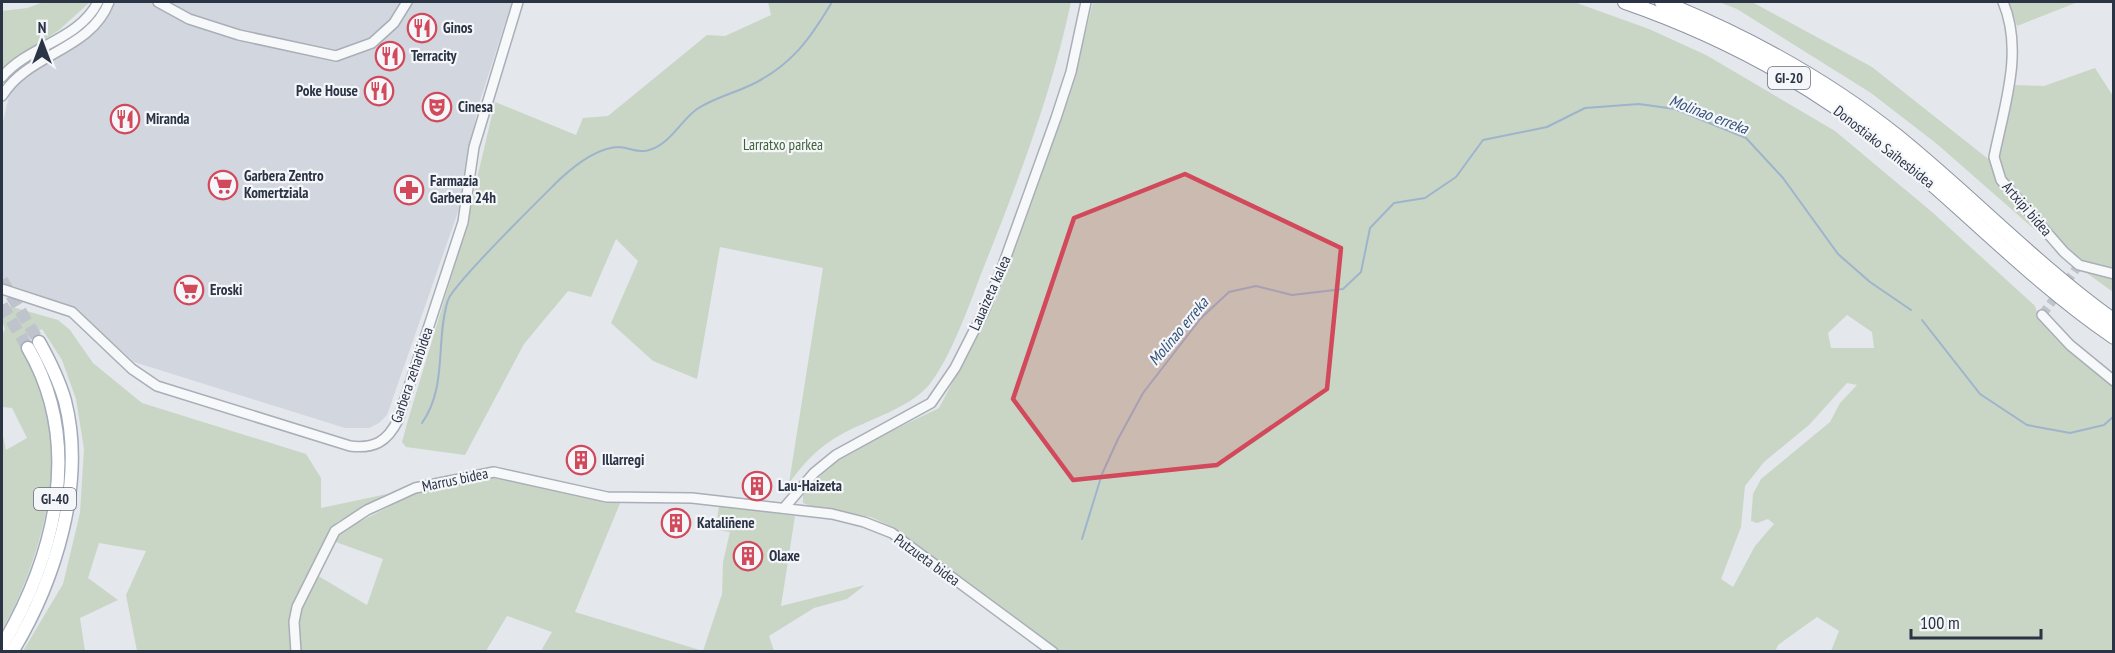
<svg xmlns="http://www.w3.org/2000/svg" width="2115" height="653" font-family="'PT Sans Narrow',sans-serif">
<style>
.built{fill:#d2d6de}
.green{fill:#c9d6c5;fill-rule:evenodd}
.lines{fill:none;stroke-linecap:round;stroke-linejoin:round}
.stream{stroke:#9fb4cc;stroke-width:2}
.minor-tunnel{stroke:#bfc3cb;stroke-width:9;stroke-dasharray:9 4.5;stroke-linecap:butt}
.major-tunnel{stroke:#bfc3cb;stroke-width:12;stroke-dasharray:12 6;stroke-linecap:butt}
.minor-casing{stroke:#a9aeb7;stroke-width:12}
.major-casing{stroke:#a3abb8;stroke-width:15}
.highway-casing{stroke:#8b94a3;stroke-width:16}
.minor{stroke:#f7f8fa;stroke-width:9}
.major{stroke:#fff;stroke-width:12}
.highway{stroke:#fff;stroke-width:14}
.marked{fill:#d1495b;fill-opacity:0.2;stroke:#d1495b;stroke-width:4.5;stroke-linejoin:round}
.labels{text-anchor:middle;stroke-width:4.5;stroke-linejoin:round;paint-order:stroke}
.shield{fill:#f4f6f9;stroke:#676e7b;stroke-width:1.5}
.shield-label{font-size:14px;font-weight:bold;fill:#2b3445}
.poi-label{font-size:15px;font-weight:bold;fill:#2b3445;stroke:#f4f6f9;text-anchor:start}
.park-label{font-size:15px;fill:#3f6138;stroke:#f4f6f9}
.street-label{font-size:15px;fill:#2b3445;stroke:#f4f6f9}
.water-label{font-size:16px;font-style:italic;fill:#34527a;stroke:#f4f6f9}
</style>
<rect width="100%" height="100%" fill="#e4e7ec"/>
<polygon class="built" points="116,2 512,2 477,110 460,206 387,415 379,423 369,428 345,428 134,362 73,307 2,282 2,126 10,92 14,85 33,70 87,40 103,24"/>
<g class="green">
<polygon points="44,2 90,2 59,30 2,68 2,11 27,8"/>
<path d="M768 2H1071C1051 96 1017 184 981 274 969 306 950 359 929 385 908 409 869 419 842 434 819 446 804 463 789 483L823 268 720 247 697 379 653 361 611 323 638 261 616 239 591 297 568 291 524 344 465 455 406 447 402 442 408 420 463 238 495 102 576 135 583 118 608 116 707 35 725 36 771 15Z"/>
<path d="M1093 2H1574L1649 29 1706 55 1835 131 1932 212 2035 306C2043 335 2089 368 2113 386V651H1831L1839 631 1817 617 1778 645 1775 652 1058 651 892 527 871 517 813 507 803 503V491L848 452 939 408 997 298 1072 87ZM1847 315 1872 332 1874 348H1831L1828 333ZM1847 383 1857 385 1840 403 1830 422 1761 479 1753 494 1751 521 1757 523 1768 519 1774 524 1755 546 1733 587 1721 579 1741 527 1745 486 1764 462 1809 425Z"/>
<polygon points="1719,2 1752,2 1872,67 1987,158 1998,158 2015,85 2044,86 2095,68 2113,96 2113,292 2073,263 1937,144 1871,93 1737,9"/>
<polygon points="2009,2 2078,2 2017,26"/>
<path d="M2 304 58 320 70 330 93 363 142 403 306 454 321 478V508L387 494 337 522 328 535 310 571 367 605 383 559 333 541 346 529 413 494 496 476 598 500 621 501 575 612 703 651 722 594 723 562 730 532 716 530 719 505 795 516 781 606 865 585 847 599 814 608 769 636 774 651H545L542 649 552 632 507 616 486 651H137L126 595 146 551 99 543 88 578 118 600 80 618 85 651H23L63 584 80 513 84 449 76 399 62 360 42 329 18 342C31 367 44 391 50 418 62 482 34 575 2 630V431L6 450 27 438 12 408 2 407V335L5 329 2 320Z"/>
</g>
<g class="lines">
<g class="stream">
<polyline points="1922,320 1980,394 2027,425 2070,433 2104,425 2114,416"/>
<path d="M422 423C448 386 435 341 448 300 454 283 541 198 559 180 575 165 596 148 618 147 626 147 636 152 645 151 670 146 679 122 697 109 714 98 734 93 751 85 792 65 810 39 832 2"/>
<polyline points="1082,539 1102,474 1118,439 1143,393 1201,318 1229,292 1256,286 1292,295 1343,289 1361,272 1370,228 1394,203 1425,198 1456,177 1483,140 1547,127 1585,108 1639,104 1675,109 1746,138 1783,178 1838,254 1870,282 1911,310"/>
</g>
<polyline class="minor-tunnel" points="2042,315 2079,265"/>
<g class="major-tunnel">
<polyline points="2,280 39,342"/>
<polyline points="2,305 28,348"/>
</g>
<g class="minor-casing">
<g id="minor">
<polyline points="158,2 189,19 239,35 336,56 372,43 394,23 407,2"/>
<path d="M2003 2C2024 51 2004 107 1994 157L2001 180 2064 252 2079 265 2114 274"/>
<path d="M2 77C29 45 78 41 98 2"/>
<path d="M2 96C28 53 90 51 109 2"/>
<path d="M2 289 72 312 132 369 157 386 350 446C374 449 387 442 398 420L463 222 474 147 518 2"/>
<polyline points="2042,315 2070,345 2114,381"/>
<polyline points="784,508 814,473 836,455 931,403 955,368 985,309 1002,268 1056,118 1071,72 1086,2"/>
<polyline points="296,652 294,622 297,607 335,531 367,510 415,488 494,472 607,497 692,498 832,514 864,522 892,533 1053,652"/>
</g>
</g>
<g class="major-casing">
<g id="major">
<path d="M2 646C55 556 84 444 28 348"/>
<path d="M12 652C55 581 86 483 65 401 59 380 49 360 39 342"/>
</g>
</g>
<g class="highway-casing">
<g id="highway">
<path d="M1625 2C1720 35 1810 83 1888 146 1964 208 2032 281 2114 337"/>
<path d="M1662 2C1746 36 1827 80 1898 137 1972 197 2037 266 2114 321"/>
</g>
</g>
<use href="#minor" class="minor"/>
<use href="#major" class="major"/>
<use href="#highway" class="highway"/>
</g>
<path class="marked" d="M1185 174 1341 248 1327 389 1217 465 1073 480 1013 399 1074 218Z"/>
<defs>
<g id="restaurant-ring" transform="scale(1.5)"><circle r="9.5" fill="#f4f6f9" stroke="#d1495b" stroke-width="1.5"/><path d="M-5-6h1v4h1v-4h1v4h1v-4h1v5L-1.5 .5V6h-2V.5L-5-1ZM5-6V6H3V1.5H1.5Q1.5-4 5-6Z" fill="#d1495b"/></g>
<g id="theatre-ring" transform="scale(1.5)"><circle r="9.5" fill="#f4f6f9" stroke="#d1495b" stroke-width="1.5"/><path d="M-5-5.5Q0-4 5-5.5V0Q5 5 0 6Q-5 5-5 0ZM-3.3-2.5H-1v1.5H-3.3ZM1-2.5H3.3v1.5H1ZM-2.8 1Q0 5.5 2.8 1Z" fill="#d1495b"/></g>
<g id="supermarket-ring" transform="scale(1.5)"><circle r="9.5" fill="#f4f6f9" stroke="#d1495b" stroke-width="1.5"/><path d="M-6-5.5h2.5l.6 2H6L4.5 2H-2.5L-4.4-4H-6ZM-1.5 3.2a1.3 1.3 0 1 0 .1 0ZM3 3.2a1.3 1.3 0 1 0 .1 0Z" fill="#d1495b"/></g>
<g id="pharmacy-ring" transform="scale(1.5)"><circle r="9.5" fill="#f4f6f9" stroke="#d1495b" stroke-width="1.5"/><path d="M-2-6h4v4h4v4h-4v4h-4v-4h-4v-4h4Z" fill="#d1495b"/></g>
<g id="building-ring" transform="scale(1.5)"><circle r="9.5" fill="#f4f6f9" stroke="#d1495b" stroke-width="1.5"/><path d="M-4-6H4V6H1V3H-1V6H-4ZM-2.5-4.3h1.7v1.8h-1.7ZM.8-4.3h1.7v1.8H.8ZM-2.5-1h1.7V.8h-1.7ZM.8-1h1.7V.8H.8Z" fill="#d1495b"/></g>
</defs>
<g fill-rule="evenodd">
<use href="#restaurant-ring" x="422" y="28"/>
<use href="#restaurant-ring" x="390" y="56"/>
<use href="#restaurant-ring" x="379" y="91"/>
<use href="#theatre-ring" x="437" y="107"/>
<use href="#restaurant-ring" x="125" y="119"/>
<use href="#supermarket-ring" x="223" y="185"/>
<use href="#pharmacy-ring" x="409" y="190"/>
<use href="#supermarket-ring" x="189" y="290"/>
<use href="#building-ring" x="581" y="460"/>
<use href="#building-ring" x="757" y="486"/>
<use href="#building-ring" x="676" y="523"/>
<use href="#building-ring" x="748" y="556"/>
</g>
<g class="labels">
<g class="shield">
<rect x="1768" y="67" width="42" height="22" rx="4.5"/>
<rect x="34" y="488" width="42" height="22" rx="4.5"/>
</g>
<g class="shield-label">
<text x="1789" y="83">GI-20</text>
<text x="55" y="504">GI-40</text>
</g>
<g class="poi-label">
<text x="443" y="33">Ginos</text>
<text x="411" y="61">Terracity</text>
<text x="358" y="96" text-anchor="end">Poke House</text>
<text x="458" y="112">Cinesa</text>
<text x="146" y="124">Miranda</text>
<text x="244" y="181">Garbera Zentro<tspan x="244" dy="17">Komertziala</tspan></text>
<text x="430" y="186">Farmazia<tspan x="430" dy="17">Garbera 24h</tspan></text>
<text x="210" y="295">Eroski</text>
<text x="602" y="465">Illarregi</text>
<text x="778" y="491">Lau-Haizeta</text>
<text x="697" y="528">Kataliñene</text>
<text x="769" y="561">Olaxe</text>
</g>
<g class="park-label">
<text x="783" y="150">Larratxo parkea</text>
</g>
<g class="street-label">
<text transform="translate(1884 147) rotate(38)" y="5">Donostiako Saihesbidea</text>
<text transform="translate(2027 209) rotate(49)" y="5">Artxipi bidea</text>
<text transform="translate(990 293) rotate(-66)" y="5">Lauaizeta kalea</text>
<text transform="translate(412 375) rotate(-71)" y="5">Garbera zeharbidea</text>
<text transform="translate(455 480) rotate(-12)" y="5">Marrus bidea</text>
<text transform="translate(927 560) rotate(36)" y="5">Putzueta bidea</text>
</g>
<g class="water-label">
<text transform="translate(1709 114) rotate(21)" y="6">Molinao erreka</text>
<text transform="translate(1178 331) rotate(-50)" y="6">Molinao erreka</text>
</g>
</g>
<rect width="2115" height="653" fill="none" stroke="#2b3445" stroke-width="6"/>
<g transform="translate(42 42)" stroke="#f4f6f9" stroke-width="4.5" paint-order="stroke">
<path d="M0-4.5L10 22L0 15L-10 22Z" fill="#2b3445"/>
<text y="-9" font-size="16" font-weight="bold" text-anchor="middle" fill="#2b3445">N</text>
</g>
<path d="M1911 629v9h130v-9" fill="none" stroke="#2b3445" stroke-width="3"/>
<text x="1920" y="629" font-size="18" fill="#2b3445" stroke="#f4f6f9" stroke-width="4.5" paint-order="stroke">100 m</text>
</svg>
